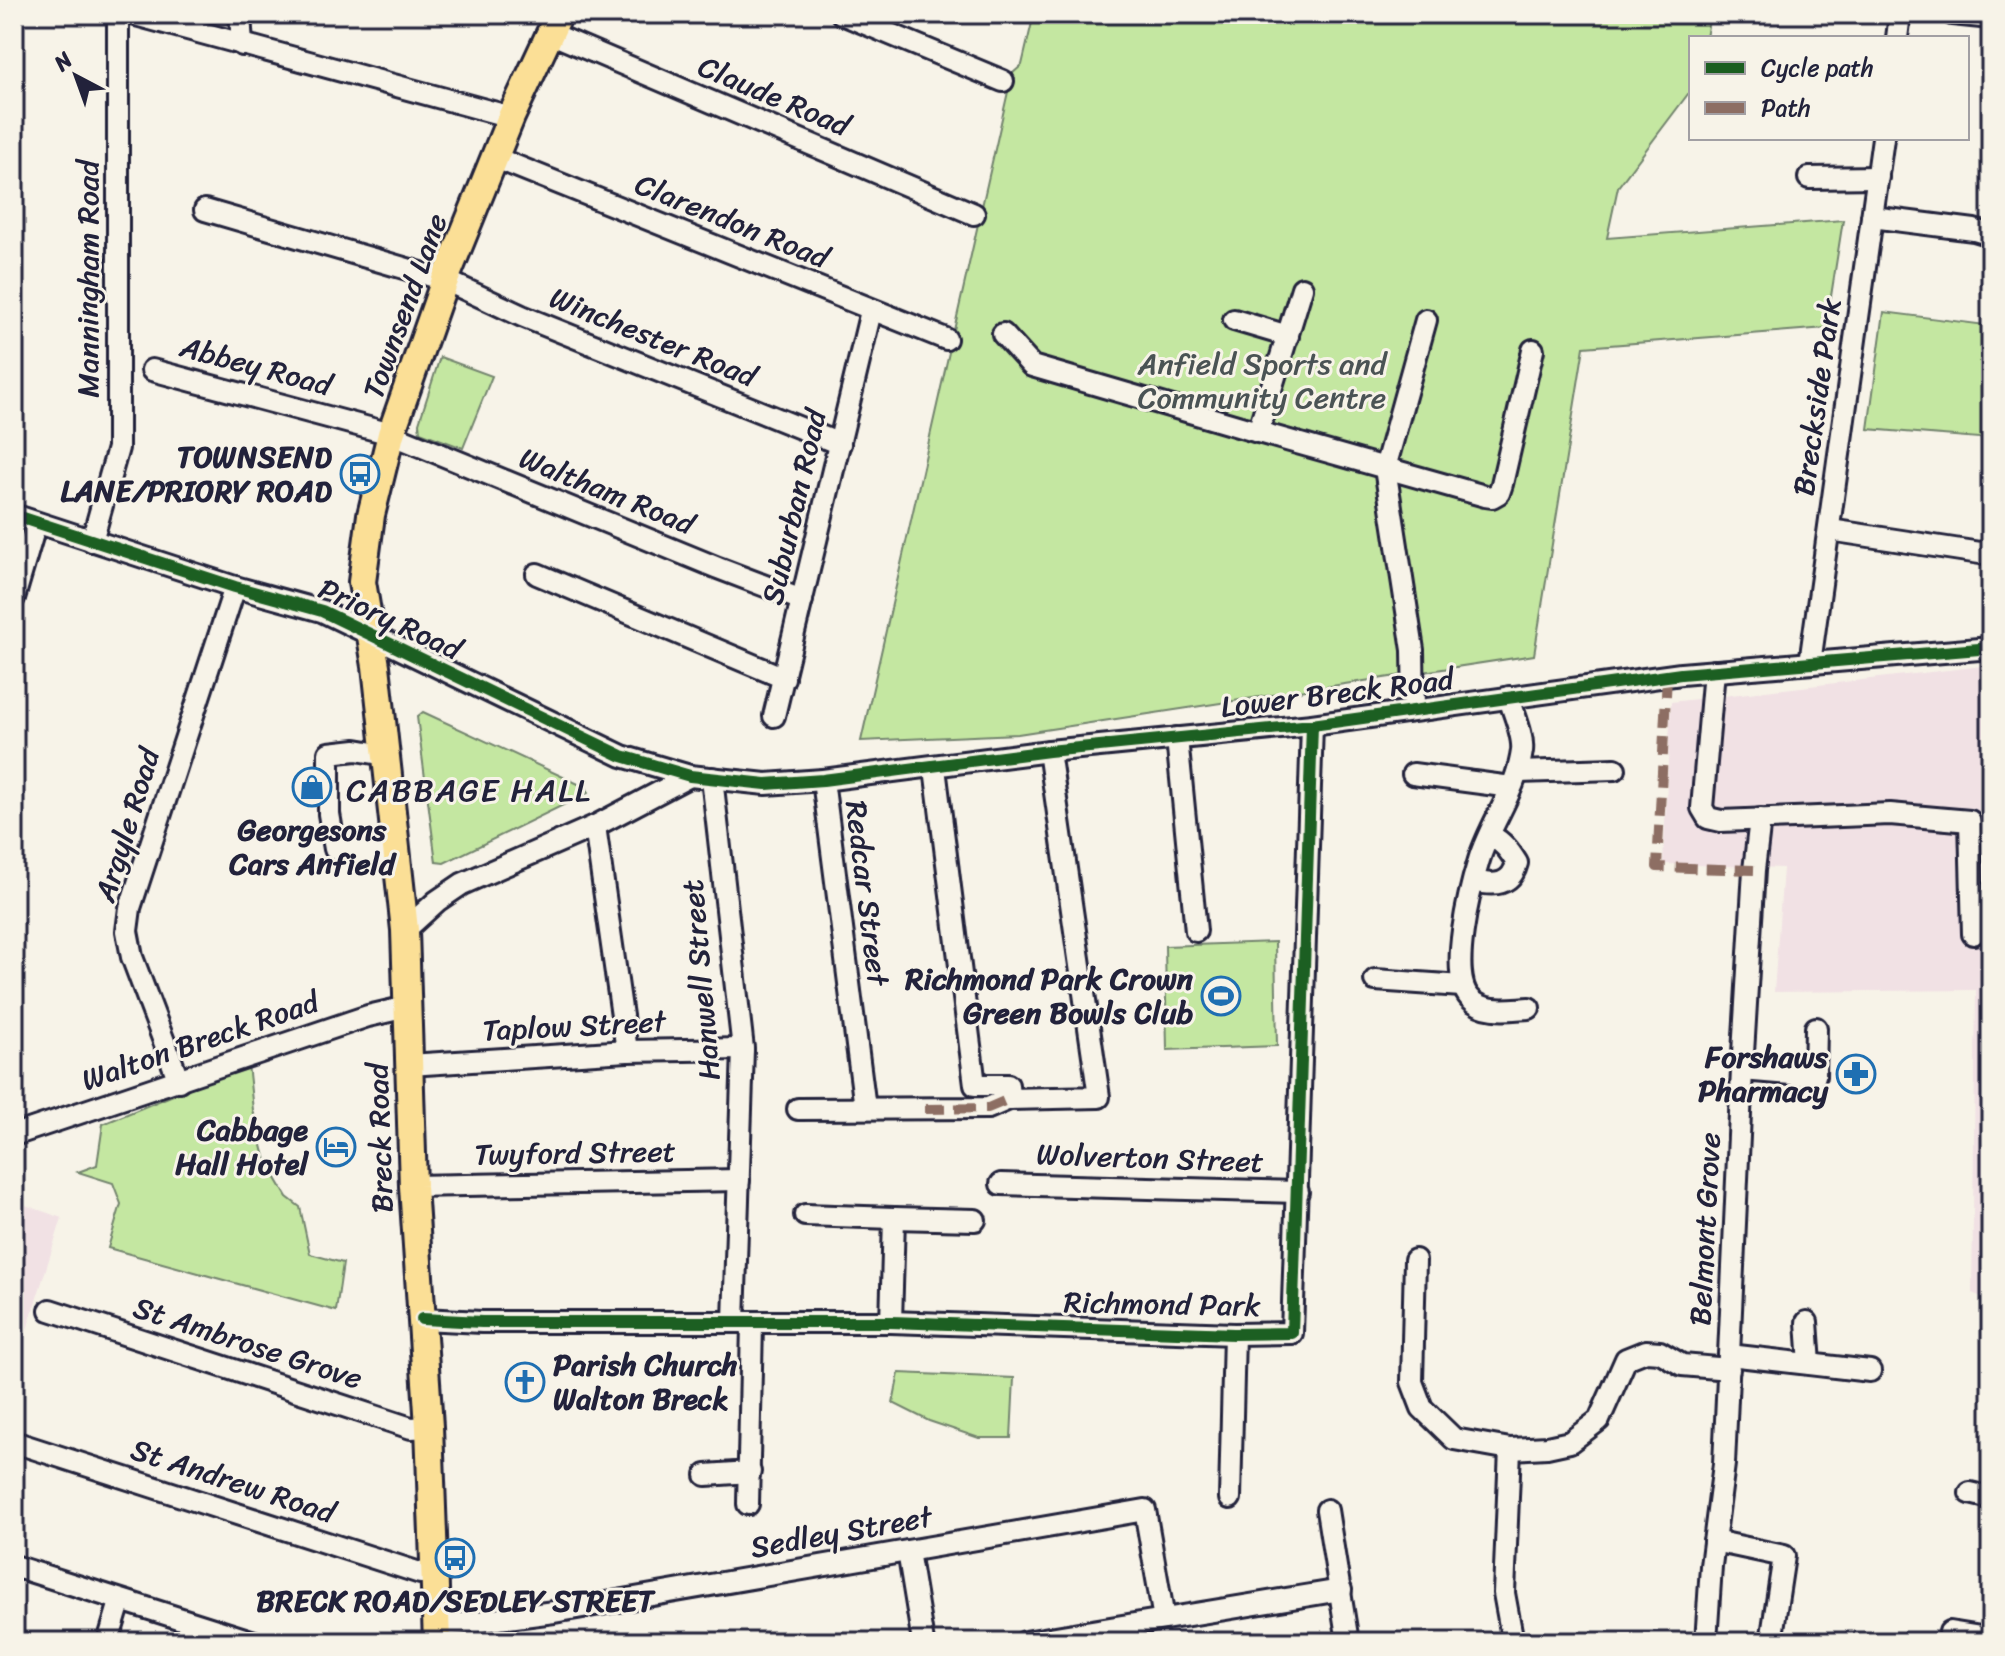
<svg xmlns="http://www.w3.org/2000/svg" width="2005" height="1656" font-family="Sriracha,sans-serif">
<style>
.built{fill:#f1e1e4}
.green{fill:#c4e7a1;stroke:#73846e;stroke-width:2}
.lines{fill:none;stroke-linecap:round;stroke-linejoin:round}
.minor-casing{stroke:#22223b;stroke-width:26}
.major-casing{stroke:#22223b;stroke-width:32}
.minor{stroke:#f7f3e8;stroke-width:20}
.major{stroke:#fbdf96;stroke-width:26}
.quiet{stroke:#8d6e63;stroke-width:10;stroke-dasharray:20 10;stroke-linecap:butt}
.cycleway-casing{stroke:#f7f3e8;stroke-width:17}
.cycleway{stroke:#1b5e20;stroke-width:12}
.labels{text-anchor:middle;stroke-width:6;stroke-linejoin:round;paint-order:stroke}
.street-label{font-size:30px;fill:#22223b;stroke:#f7f3e8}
.park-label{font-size:30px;fill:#4a5354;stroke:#f7f3e8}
.poi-label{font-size:30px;font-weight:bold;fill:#22223b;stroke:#f7f3e8;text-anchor:end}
.neighbourhood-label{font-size:32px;letter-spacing:2px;fill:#22223b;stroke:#f7f3e8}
</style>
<rect width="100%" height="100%" fill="#f7f3e8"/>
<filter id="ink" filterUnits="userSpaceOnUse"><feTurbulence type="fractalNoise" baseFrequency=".0125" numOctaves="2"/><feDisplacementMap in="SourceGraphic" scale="16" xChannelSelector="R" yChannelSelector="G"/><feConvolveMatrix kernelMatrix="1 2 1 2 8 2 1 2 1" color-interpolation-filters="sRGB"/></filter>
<g filter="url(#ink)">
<g class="built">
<polygon points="1991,665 1991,1301 1972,1293 1976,990 1774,992 1783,868 1663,864 1671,702"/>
<polygon points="14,1201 62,1218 14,1371"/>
</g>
<g class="green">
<polygon points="1034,14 1710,14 1706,38 1691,38 1691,90 1618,187 1607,238 1843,220 1826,328 1584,347 1534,655 1018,734 861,741 1012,74 1022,65"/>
<polygon points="1991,293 1991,439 1868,429 1884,312 1985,325"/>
<polygon points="440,357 492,376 463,448 420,432 419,423"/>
<polygon points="423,712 587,788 588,793 444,863 436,862 417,717"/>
<polygon points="1275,942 1277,1046 1167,1050 1165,946"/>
<polygon points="248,1064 253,1110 266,1161 287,1197 300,1207 310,1254 343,1263 336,1311 108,1248 121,1204 113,1183 78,1172 97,1165 103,1124"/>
<polygon points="899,1373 1014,1378 1011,1438 979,1438 929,1421 893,1403"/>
</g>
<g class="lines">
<g class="minor-casing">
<g id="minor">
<polyline points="132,14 511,117"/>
<polyline points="240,14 242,45"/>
<polyline points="842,14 1003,81"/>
<polyline points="1952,14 1991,18"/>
<polyline points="550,33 974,214"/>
<polyline points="1897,38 1900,14"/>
<polyline points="496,158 946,339"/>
<polyline points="1809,178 1878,177"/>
<polyline points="205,210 445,280 522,316 840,444"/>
<polyline points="1872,217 1974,230 1991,235"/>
<polyline points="1302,288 1258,432 1485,496 1492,497 1499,493 1502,484 1533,350"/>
<polyline points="1234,320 1288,336"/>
<polyline points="1003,334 1032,366 1258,432"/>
<polyline points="152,370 391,434 718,568 802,600"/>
<polyline points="14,515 235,587 322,611 622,756 690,776 766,784 823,780 1049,751 1312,725 1681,674 1991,648"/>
<polyline points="1830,530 1980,553 1991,550"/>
<polyline points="92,541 118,448 118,14"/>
<polyline points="537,574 784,678"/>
<polyline points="14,598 36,523"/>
<polyline points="1810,663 1883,138"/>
<polyline points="1714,671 1702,808 1708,818 1721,821 1890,814 1970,821 1973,934"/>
<path d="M1509 697C1513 713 1524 735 1522 751 1517 790 1490 823 1479 860 1470 889 1448 975 1470 998 1484 1014 1510 1009 1529 1008"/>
<polyline points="1414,710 1413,650 1385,468 1426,320"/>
<polyline points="774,716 871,311"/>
<polyline points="1177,738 1196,931"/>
<polyline points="386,755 356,750 329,753 329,814 335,849 397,856"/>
<polyline points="935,768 975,1085 1008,1085 1009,1099 1099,1097 1049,751"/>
<polyline points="1518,772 1615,769"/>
<polyline points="1413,774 1511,787"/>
<polyline points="712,778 743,1049 734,1321"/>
<polyline points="823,780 865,1108"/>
<polyline points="595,826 627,1051"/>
<path d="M1474 881C1494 886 1511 886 1517 863 1509 850 1503 842 1490 835"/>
<polyline points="405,930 437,901 462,884 595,826 690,776"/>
<polyline points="1375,980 1462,986"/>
<polyline points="409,1065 627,1051 743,1049"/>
<polyline points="1742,1070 1815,1076 1816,1028"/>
<polyline points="179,1081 132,957 127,931 130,908 235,587"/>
<polyline points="798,1109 988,1108 1009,1099"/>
<polyline points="14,1135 368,1016 407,1007"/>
<polyline points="1001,1184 1298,1192"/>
<polyline points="413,1186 739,1180"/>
<polyline points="805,1215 894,1218 891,1322"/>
<polyline points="894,1218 975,1220"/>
<polyline points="1415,1260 1412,1382 1422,1408 1454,1439 1510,1449 1547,1447 1570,1442 1599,1420 1626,1359 1646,1351 1660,1352 1682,1365 1729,1369"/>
<polyline points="50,1310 411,1428 429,1427"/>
<polyline points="422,1319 482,1322 891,1322 1234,1334 1292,1333 1312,725"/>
<polyline points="1807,1322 1810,1364"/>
<polyline points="1729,1355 1870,1371"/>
<polyline points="14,1442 420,1573 434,1571"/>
<polyline points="1510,1449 1504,1593 1513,1642"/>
<polyline points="706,1475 750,1472"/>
<polyline points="1970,1493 1991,1498"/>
<polyline points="1230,1498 1234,1334"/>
<polyline points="748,1504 752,1324"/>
<polyline points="1327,1510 1348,1642"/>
<polyline points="1714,1541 1784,1556 1771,1642"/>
<polyline points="908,1551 923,1642"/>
<polyline points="14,1566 254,1642"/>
<polyline points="437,1627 554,1612 1145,1510 1164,1619"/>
<polyline points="1950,1632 1987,1638 1986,1642"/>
<polyline points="108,1642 120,1602"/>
<polyline points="1025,1642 1341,1590"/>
<polyline points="1706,1642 1711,1566 1724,1464 1742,1070 1754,870 1760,819"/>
</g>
</g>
<g class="major-casing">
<polyline id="major" points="437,1642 429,1427 413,1186 405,930 376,666 362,582 371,515 391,434 445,280 511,117 559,14"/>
</g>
<use href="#minor" class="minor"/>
<use href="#major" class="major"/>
<g class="quiet">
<polyline points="1667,676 1657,867 1754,870"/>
<polyline points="925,1109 988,1108 1009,1099"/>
</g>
<g class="cycleway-casing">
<g id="cycleway">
<polyline points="14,515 235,587 322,611 622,756 690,776 766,784 823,780 1049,751 1312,725 1681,674 1991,648"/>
<polyline points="422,1319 482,1322 891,1322 1234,1334 1292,1333 1312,725"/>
</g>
</g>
<use href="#cycleway" class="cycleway"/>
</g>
</g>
<defs>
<g id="bus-ring" transform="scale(2)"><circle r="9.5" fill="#f7f3e8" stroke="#1f6fb2" stroke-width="1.5"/><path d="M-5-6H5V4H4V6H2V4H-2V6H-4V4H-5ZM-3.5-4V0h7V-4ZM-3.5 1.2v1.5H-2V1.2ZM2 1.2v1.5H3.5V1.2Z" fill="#1f6fb2"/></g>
<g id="shop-ring" transform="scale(2)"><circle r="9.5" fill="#f7f3e8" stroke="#1f6fb2" stroke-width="1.5"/><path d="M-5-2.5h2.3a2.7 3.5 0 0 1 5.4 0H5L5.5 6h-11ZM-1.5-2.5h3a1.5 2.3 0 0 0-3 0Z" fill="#1f6fb2"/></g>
<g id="stadium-ring" transform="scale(2)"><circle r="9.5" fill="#f7f3e8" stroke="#1f6fb2" stroke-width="1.5"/><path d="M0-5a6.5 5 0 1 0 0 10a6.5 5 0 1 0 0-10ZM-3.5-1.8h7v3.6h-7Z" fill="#1f6fb2"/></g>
<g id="pharmacy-ring" transform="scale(2)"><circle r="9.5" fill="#f7f3e8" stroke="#1f6fb2" stroke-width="1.5"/><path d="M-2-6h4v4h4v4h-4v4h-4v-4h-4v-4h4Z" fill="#1f6fb2"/></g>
<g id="hotel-ring" transform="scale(2)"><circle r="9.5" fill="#f7f3e8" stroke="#1f6fb2" stroke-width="1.5"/><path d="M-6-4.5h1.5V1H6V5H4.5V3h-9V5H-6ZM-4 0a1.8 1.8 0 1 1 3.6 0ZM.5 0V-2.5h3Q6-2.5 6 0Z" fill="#1f6fb2"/></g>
<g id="church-ring" transform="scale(2)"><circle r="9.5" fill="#f7f3e8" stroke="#1f6fb2" stroke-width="1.5"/><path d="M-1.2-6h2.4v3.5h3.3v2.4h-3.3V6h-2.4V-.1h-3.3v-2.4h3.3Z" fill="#1f6fb2"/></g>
</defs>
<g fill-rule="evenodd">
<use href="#bus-ring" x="360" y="474"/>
<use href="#shop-ring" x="312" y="787"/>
<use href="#stadium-ring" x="1221" y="996"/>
<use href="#pharmacy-ring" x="1856" y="1074"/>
<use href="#hotel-ring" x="336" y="1147"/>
<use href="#church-ring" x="525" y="1382"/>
<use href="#bus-ring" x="455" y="1558"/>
</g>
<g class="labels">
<g class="street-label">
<text transform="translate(774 96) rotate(23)" y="10">Claude Road</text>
<text transform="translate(732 221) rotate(22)" y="10">Clarendon Road</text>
<text transform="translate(88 279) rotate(-90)" y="10">Manningham Road</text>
<text transform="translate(405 306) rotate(-70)" y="10">Townsend Lane</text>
<text transform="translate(653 337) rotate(22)" y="10">Winchester Road</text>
<text transform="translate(256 366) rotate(15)" y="10">Abbey Road</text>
<text transform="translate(1817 397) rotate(-82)" y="10">Breckside Park</text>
<text transform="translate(607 491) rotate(22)" y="10">Waltham Road</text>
<text transform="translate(794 507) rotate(-77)" y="10">Suburban Road</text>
<text transform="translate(390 619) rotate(25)" y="10">Priory Road</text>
<text transform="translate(1337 693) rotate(-7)" y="10">Lower Breck Road</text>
<text transform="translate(127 825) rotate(-73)" y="10">Argyle Road</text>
<text transform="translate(867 893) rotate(83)" y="10">Redcar Street</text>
<text transform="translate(701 980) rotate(-95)" y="10">Hanwell Street</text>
<text transform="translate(574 1026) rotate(-3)" y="10">Taplow Street</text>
<text transform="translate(200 1041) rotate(-19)" y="10">Walton Breck Road</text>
<text transform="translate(380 1138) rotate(-92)" y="10">Breck Road</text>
<text transform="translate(575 1153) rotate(-1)" y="10">Twyford Street</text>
<text transform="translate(1150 1158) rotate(2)" y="10">Wolverton Street</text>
<text transform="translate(1705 1229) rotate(-87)" y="10">Belmont Grove</text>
<text transform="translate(1162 1304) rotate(1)" y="10">Richmond Park</text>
<text transform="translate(248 1343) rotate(18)" y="10">St Ambrose Grove</text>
<text transform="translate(233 1481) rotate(18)" y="10">St Andrew Road</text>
<text transform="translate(841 1532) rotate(-10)" y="10">Sedley Street</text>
</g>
<g class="park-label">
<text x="1262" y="374">Anfield Sports and<tspan x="1262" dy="34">Community Centre</tspan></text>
</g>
<g class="poi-label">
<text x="332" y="467">TOWNSEND<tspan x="332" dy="34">LANE/PRIORY ROAD</tspan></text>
<text x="312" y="840" text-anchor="middle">Georgesons<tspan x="312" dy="34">Cars Anfield</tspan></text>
<text x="1193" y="989">Richmond Park Crown<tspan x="1193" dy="34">Green Bowls Club</tspan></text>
<text x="1828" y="1067">Forshaws<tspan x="1828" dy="34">Pharmacy</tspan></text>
<text x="308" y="1140">Cabbage<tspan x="308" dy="34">Hall Hotel</tspan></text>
<text x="553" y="1375" text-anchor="start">Parish Church<tspan x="553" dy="34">Walton Breck</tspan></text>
<text x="455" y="1611" text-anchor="middle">BRECK ROAD/SEDLEY STREET</text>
</g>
<g class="neighbourhood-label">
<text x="469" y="801">CABBAGE HALL</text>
</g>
</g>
<rect width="2005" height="1656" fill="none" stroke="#f7f3e8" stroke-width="48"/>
<rect x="24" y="24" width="1957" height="1608" fill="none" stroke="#22223b" stroke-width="3" filter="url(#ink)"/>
<rect x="1689" y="36" width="280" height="104" fill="#f7f3e8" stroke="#a29fa3" stroke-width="2"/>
<rect x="1705" y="62" width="40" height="12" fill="#1b5e20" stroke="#a29fa3" stroke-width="2"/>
<text x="1761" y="76" font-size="24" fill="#22223b">Cycle path</text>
<rect x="1705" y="102" width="40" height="12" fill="#8d6e63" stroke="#a29fa3" stroke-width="2"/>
<text x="1761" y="116" font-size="24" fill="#22223b">Path</text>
<g transform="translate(76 76) rotate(319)" stroke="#f7f3e8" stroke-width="6" paint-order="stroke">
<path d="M0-6L14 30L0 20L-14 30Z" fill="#22223b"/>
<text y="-12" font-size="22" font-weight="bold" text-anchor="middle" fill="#22223b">N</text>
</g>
</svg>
